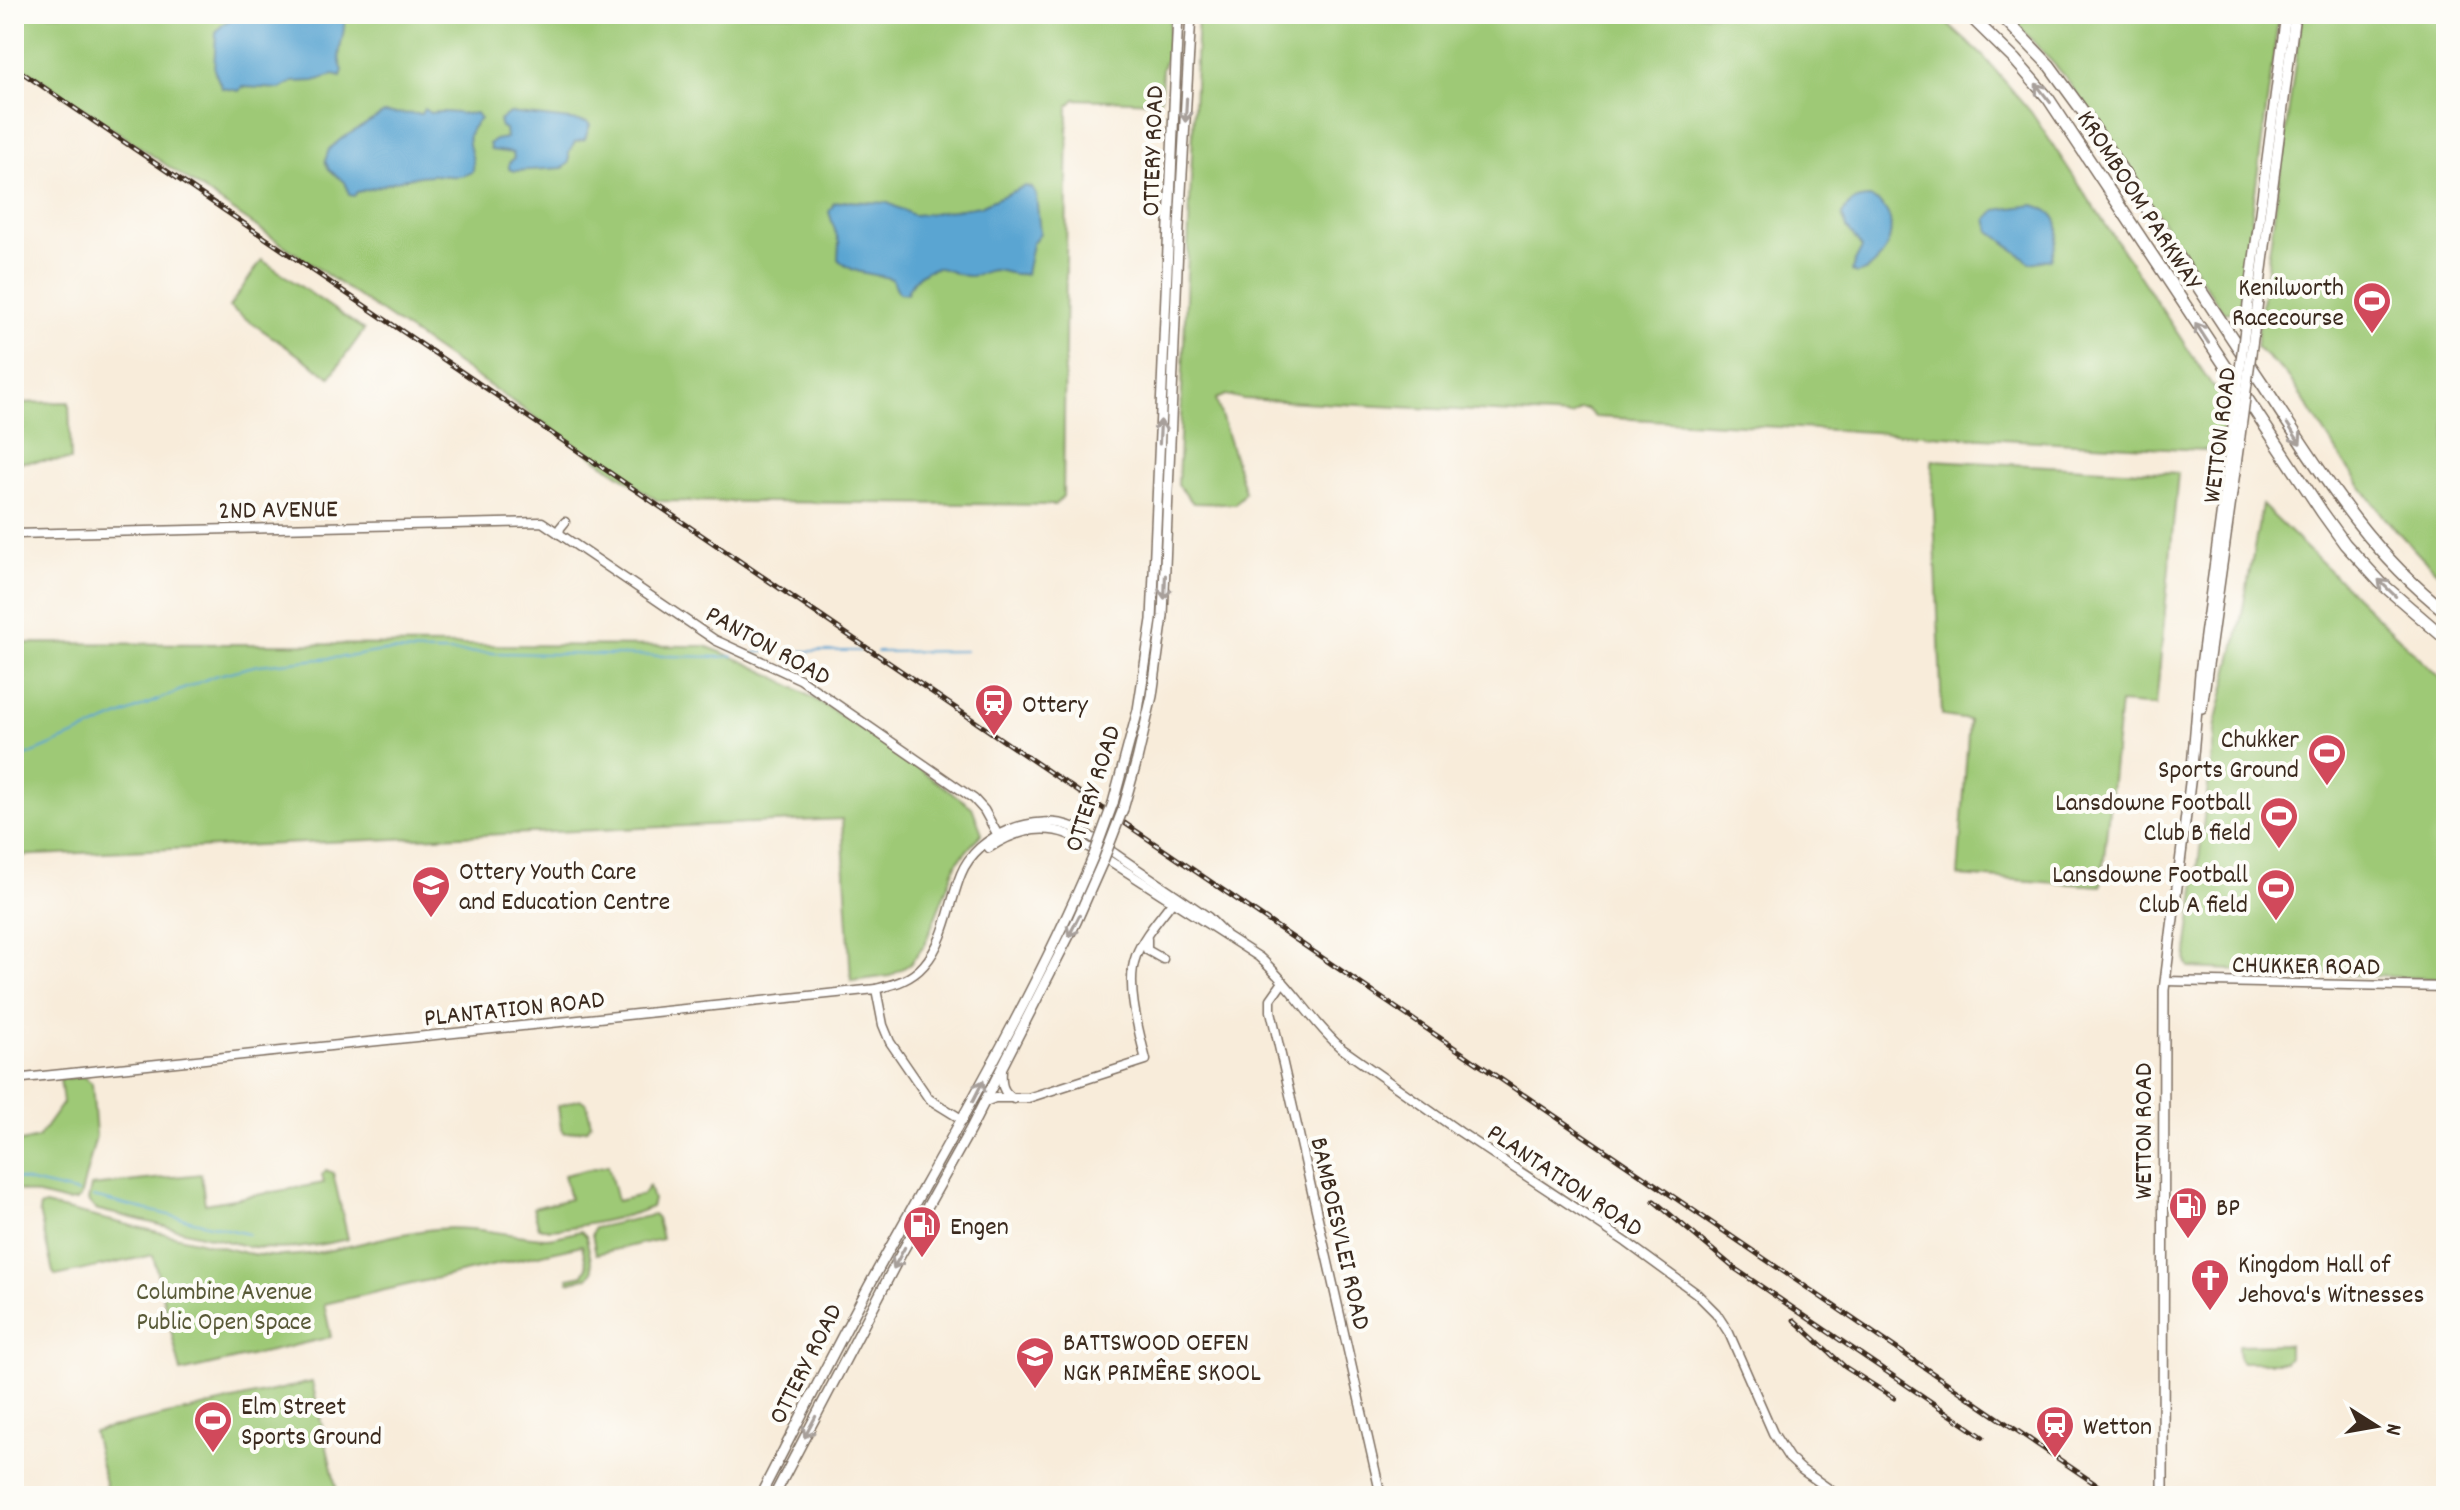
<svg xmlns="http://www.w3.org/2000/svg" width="2460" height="1510" font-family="Dekko,sans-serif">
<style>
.green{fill:#9ec976;stroke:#6c7a4a;stroke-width:2}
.water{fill:#5aa5d2;stroke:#4a6878;stroke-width:2}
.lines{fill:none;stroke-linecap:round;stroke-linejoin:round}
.stream{stroke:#5aa5d2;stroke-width:2}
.tertiary-casing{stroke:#7d6e60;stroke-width:11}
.secondary-casing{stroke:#7d6e60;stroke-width:12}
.motorway-casing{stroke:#7d6e60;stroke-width:14}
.tertiary{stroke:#fff;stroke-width:8}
.secondary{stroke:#fff;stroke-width:9}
.motorway{stroke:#fff;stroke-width:11}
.rail-casing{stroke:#3b2a1e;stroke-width:5}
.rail{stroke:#fdfcf7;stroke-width:2;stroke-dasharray:6;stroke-linecap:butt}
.secondary-bridge-casing{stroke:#7d6e60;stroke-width:12;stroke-linecap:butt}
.secondary-bridge{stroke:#fff;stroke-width:9}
.oneway{stroke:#a79f9a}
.labels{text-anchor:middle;stroke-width:8;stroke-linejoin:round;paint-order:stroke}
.street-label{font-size:26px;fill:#3b2a1e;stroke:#fdfcf7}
.poi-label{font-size:26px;fill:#3b2a1e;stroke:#fdfcf7;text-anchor:start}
.park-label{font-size:26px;fill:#595a38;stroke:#fdfcf7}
</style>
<rect width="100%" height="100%" fill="#fdfcf7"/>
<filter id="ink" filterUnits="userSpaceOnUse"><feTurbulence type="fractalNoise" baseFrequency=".0125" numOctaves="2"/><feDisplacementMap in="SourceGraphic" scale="16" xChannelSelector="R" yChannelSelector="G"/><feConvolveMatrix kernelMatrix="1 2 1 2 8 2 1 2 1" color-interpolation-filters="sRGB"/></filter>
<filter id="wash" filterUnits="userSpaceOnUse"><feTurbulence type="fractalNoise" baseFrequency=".006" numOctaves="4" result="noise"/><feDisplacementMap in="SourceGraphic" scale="32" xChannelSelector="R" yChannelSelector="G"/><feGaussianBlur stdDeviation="1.8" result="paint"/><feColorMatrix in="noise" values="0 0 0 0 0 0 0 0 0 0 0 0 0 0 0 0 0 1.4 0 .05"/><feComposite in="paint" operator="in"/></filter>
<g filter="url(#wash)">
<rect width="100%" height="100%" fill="#f8ecda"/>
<g class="green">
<polygon points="14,14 1170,14 1167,56 1162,69 1161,97 1158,102 1075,99 1068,106 1063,496 1055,505 658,501 14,61"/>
<polygon points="1198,14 1936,14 1983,56 2031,112 2225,405 2220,451 1595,417 1587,409 1580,409 1571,416 1243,399 1226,395 1216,399 1245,492 1235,504 1193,503 1178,485"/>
<polygon points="2008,14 2279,14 2239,311 2224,313 2064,75"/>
<polygon points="2302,14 2446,14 2446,579 2424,560 2385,518 2347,467 2288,376 2256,347"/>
<polygon points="262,260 364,330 330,377 229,307"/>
<polygon points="69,402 71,460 14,462 14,403"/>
<polygon points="1932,460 2178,473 2156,706 2120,703 2101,886 1958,876 1969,720 1942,716"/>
<polygon points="2262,505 2446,684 2446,979 2189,968 2186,961 2216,723 2240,625"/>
<path d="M14 643 705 646C803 681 887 747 972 807L982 833 957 862 924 946 910 964 890 976 851 981 842 819 14 856Z"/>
<polygon points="84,1077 92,1083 96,1136 80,1198 76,1201 67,1202 14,1189 14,1133 17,1143 38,1138 63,1103 60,1079"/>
<polygon points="580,1099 587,1104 591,1124 587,1129 565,1133 561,1128 558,1106"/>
<path d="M608 1165 617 1201 642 1195 649 1186 653 1200 651 1207C633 1216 555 1234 539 1227L533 1208 570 1199 564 1175Z"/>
<path d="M326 1170 333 1173 348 1239C313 1247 282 1252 246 1246L95 1209 88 1201 91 1186 201 1174 205 1204 324 1183 322 1175Z"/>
<path d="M45 1205 246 1253C312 1266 370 1235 435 1229 472 1225 508 1236 545 1238 557 1238 570 1233 581 1231L586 1236 593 1271 589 1277 569 1282 568 1278 583 1275 587 1267 582 1245 324 1304 331 1337 181 1372 153 1255 56 1276 53 1272 39 1212 40 1207Z"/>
<polygon points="653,1215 657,1219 662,1239 596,1254 592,1234 594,1228"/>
<polygon points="2289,1344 2289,1357 2285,1362 2242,1362 2239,1359 2238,1345"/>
<polygon points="312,1382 338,1496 108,1496 93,1432"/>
</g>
<g class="water">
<path d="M241 14H344C348 32 333 54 343 70L341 77 333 75 315 81 293 82 281 89 242 87 239 91 222 88 214 70 216 32 224 23Z"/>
<path d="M424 109 430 113C446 109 460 116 476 113L480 119C457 140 476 148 473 171 461 179 449 176 435 175 408 174 383 187 357 192L354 196 349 195 345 182 329 170 325 161 329 149 341 139 384 113 421 114Z"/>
<polygon points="509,113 587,122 590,125 585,139 575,142 569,153 569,163 563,168 514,171 509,169 509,163 514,158 513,153 491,150 489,144 495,140 506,138 505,129 501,127 499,121"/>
<path d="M1025 186 1032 188 1036 195 1040 233 1032 244 1026 274C1014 276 1005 271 994 270 986 270 978 276 969 276 956 276 949 269 939 268 926 267 909 282 907 294L899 293 892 279C874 273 852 275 838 259L839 243 829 212 834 203 845 201 888 203 913 215 926 214 980 206Z"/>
<path d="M1870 198C1908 212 1888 268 1856 274L1852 271 1854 263 1862 248 1847 228 1842 215C1847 204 1857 198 1870 198Z"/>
<path d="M2034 205C2066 214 2060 232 2051 259L2031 263 1990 231 1987 219 1996 210Z"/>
</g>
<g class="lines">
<g class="stream">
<polyline points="787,651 860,651"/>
<polyline points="877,652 966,651"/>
<polyline points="754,653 768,651"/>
<polyline points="14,761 214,676 258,665 353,656 383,651 721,657 733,656"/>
<polyline points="14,1178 78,1193"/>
<polyline points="93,1197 248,1234"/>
</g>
</g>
</g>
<g filter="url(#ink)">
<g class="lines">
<g class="tertiary-casing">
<g id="tertiary">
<polyline points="14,534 542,522 715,640 800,679 974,799 984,810 1000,839"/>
<polyline points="559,534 560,528 565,522"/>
<path d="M989 848C1013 832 1041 824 1068 834L1259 957C1290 984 1311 1021 1341 1048L1460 1132 1626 1242 1696 1293 1716 1313 1729 1333 1773 1433 1789 1458 1802 1470 1839 1496"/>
<polyline points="1147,939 1147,950 1163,959"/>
<polyline points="2165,981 2446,987"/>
<polyline points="1283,982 1271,999 1271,1011 1381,1496"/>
<polyline points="876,989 883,1025 890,1042 929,1099 963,1120"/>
<path d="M1002 1070C1001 1084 1002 1092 1014 1099"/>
<path d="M14 1079 876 989C895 984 911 980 924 965 946 940 949 904 961 874 977 834 1036 811 1075 828 1090 834 1103 846 1117 855 1147 876 1178 896 1208 917L1224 933"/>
<path d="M985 1102 995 1098H1028L1146 1060C1139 1032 1125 984 1136 956 1143 936 1162 916 1174 899"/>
</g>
</g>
<g class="secondary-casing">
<g id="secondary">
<polyline points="2247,312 2286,14"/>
<polyline points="2256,316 2295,14"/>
<polyline points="2202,708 2240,436"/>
<polyline points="1113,803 1138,710 1152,620 1178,14"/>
<polyline points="1123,809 1137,760 1152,696 1163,616 1178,245 1191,14"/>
<path d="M760 1496C800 1419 839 1340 881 1264 955 1130 1034 997 1094 855"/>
<polyline points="774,1496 902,1252 970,1130 1076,922 1103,861"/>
<polyline points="2163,1496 2164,990 2192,767 2200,673 2232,434"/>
</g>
</g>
<g class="motorway-casing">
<g id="motorway">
<polyline points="1968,14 2015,60 2048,98 2322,512 2345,544 2381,583 2446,639"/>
<path d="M2000 14 2049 65 2087 117C2146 206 2204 297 2264 386 2320 471 2365 548 2446 612"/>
</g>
</g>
<use href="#tertiary" class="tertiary"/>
<use href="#secondary" class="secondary"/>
<use href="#motorway" class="motorway"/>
<g class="rail-casing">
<g id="rail">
<polyline points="14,67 2113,1496"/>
<polyline points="1654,1201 1734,1268 1983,1437"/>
<polyline points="1794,1320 1845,1367 1894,1398"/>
</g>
</g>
<use href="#rail" class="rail"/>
<g class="secondary-bridge-casing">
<g id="secondary-bridge">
<polyline points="2232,434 2247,312"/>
<polyline points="2240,436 2256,316"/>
<polyline points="1094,855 1113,803"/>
<polyline points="1103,861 1123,809"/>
</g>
</g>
<use href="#secondary-bridge" class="secondary-bridge"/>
</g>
<defs><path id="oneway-shaft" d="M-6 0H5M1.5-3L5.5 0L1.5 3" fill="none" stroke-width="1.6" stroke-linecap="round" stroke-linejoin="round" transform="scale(2)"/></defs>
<g class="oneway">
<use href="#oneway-shaft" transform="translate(2043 93) rotate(-128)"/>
<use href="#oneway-shaft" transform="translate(1186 110) rotate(93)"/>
<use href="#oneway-shaft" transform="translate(2202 333) rotate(-123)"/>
<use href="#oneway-shaft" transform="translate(1160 432) rotate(-87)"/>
<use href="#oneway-shaft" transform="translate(2294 434) rotate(57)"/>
<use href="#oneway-shaft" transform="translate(1165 587) rotate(92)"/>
<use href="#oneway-shaft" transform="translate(2387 588) rotate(-136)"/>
<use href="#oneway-shaft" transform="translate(1074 926) rotate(117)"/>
<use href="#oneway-shaft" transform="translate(978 1091) rotate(-63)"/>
<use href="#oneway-shaft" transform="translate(899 1258) rotate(118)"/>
<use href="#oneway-shaft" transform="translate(810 1427) rotate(118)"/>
</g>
</g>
<defs>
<g id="stadium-pin" transform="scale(2)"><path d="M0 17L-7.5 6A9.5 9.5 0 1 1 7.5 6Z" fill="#d1495b" stroke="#fdfcf7"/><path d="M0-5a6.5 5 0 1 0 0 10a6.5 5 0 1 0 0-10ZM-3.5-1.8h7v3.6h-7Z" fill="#fff"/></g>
<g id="station-pin" transform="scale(2)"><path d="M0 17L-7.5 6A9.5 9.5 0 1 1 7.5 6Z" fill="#d1495b" stroke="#fdfcf7"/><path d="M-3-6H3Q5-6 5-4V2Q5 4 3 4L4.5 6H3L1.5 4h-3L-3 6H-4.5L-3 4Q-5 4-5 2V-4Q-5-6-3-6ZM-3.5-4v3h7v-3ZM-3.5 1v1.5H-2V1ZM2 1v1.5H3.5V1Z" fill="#fff"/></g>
<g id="school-pin" transform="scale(2)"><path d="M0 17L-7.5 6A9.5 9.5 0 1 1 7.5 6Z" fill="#d1495b" stroke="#fdfcf7"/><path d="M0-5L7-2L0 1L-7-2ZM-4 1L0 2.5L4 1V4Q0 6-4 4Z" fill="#fff"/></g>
<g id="fuel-pin" transform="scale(2)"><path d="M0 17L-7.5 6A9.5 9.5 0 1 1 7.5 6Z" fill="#d1495b" stroke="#fdfcf7"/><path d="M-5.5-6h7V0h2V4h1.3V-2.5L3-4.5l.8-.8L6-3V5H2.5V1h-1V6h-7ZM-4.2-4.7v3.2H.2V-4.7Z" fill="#fff"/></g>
<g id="church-pin" transform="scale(2)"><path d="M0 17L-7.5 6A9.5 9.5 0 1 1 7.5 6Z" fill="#d1495b" stroke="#fdfcf7"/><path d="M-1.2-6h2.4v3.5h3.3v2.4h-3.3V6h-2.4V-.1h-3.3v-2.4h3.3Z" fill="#fff"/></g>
</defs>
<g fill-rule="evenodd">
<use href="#stadium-pin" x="2372" y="301"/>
<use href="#station-pin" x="994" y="703"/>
<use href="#stadium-pin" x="2327" y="753"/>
<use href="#stadium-pin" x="2279" y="816"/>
<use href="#school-pin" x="431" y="885"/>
<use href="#stadium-pin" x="2276" y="888"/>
<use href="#fuel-pin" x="2188" y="1206"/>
<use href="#fuel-pin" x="922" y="1225"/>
<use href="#church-pin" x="2210" y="1278"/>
<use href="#school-pin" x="1035" y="1356"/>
<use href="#stadium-pin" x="213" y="1420"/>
<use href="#station-pin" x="2055" y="1425"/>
</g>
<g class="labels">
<g class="street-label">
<text transform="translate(1151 151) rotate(-88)" y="9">OTTERY ROAD</text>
<text transform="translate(2141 199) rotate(57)" y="9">KROMBOOM PARKWAY</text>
<text transform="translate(2218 435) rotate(-83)" y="9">WETTON ROAD</text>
<text transform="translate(278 508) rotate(-1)" y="9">2ND AVENUE</text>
<text transform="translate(769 644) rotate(29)" y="9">PANTON ROAD</text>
<text transform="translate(1091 788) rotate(-72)" y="9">OTTERY ROAD</text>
<text transform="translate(2306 964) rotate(1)" y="9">CHUKKER ROAD</text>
<text transform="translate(514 1007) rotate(-6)" y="9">PLANTATION ROAD</text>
<text transform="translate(2142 1131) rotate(-90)" y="9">WETTON ROAD</text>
<text transform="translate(1566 1179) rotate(34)" y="9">PLANTATION ROAD</text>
<text transform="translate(1342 1233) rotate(77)" y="9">BAMBOESVLEI ROAD</text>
<text transform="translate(804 1363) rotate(-63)" y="9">OTTERY ROAD</text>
</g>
<g class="poi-label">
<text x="2344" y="295" text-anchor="end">Kenilworth<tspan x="2344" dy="30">Racecourse</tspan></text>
<text x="1022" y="712">Ottery</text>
<text x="2299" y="747" text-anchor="end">Chukker<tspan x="2299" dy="30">Sports Ground</tspan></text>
<text x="2251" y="810" text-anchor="end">Lansdowne Football<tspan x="2251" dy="30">Club B field</tspan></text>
<text x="459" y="879">Ottery Youth Care<tspan x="459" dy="30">and Education Centre</tspan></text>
<text x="2248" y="882" text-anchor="end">Lansdowne Football<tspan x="2248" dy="30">Club A field</tspan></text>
<text x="2216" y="1215">BP</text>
<text x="950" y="1234">Engen</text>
<text x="2238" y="1272">Kingdom Hall of<tspan x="2238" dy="30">Jehova's Witnesses</tspan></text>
<text x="1063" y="1350">BATTSWOOD OEFEN<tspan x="1063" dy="30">NGK PRIMÊRE SKOOL</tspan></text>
<text x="241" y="1414">Elm Street<tspan x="241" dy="30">Sports Ground</tspan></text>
<text x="2083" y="1434">Wetton</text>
</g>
<g class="park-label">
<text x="224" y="1299">Columbine Avenue<tspan x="224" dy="30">Public Open Space</tspan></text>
</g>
</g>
<rect width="2460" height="1510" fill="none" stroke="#fdfcf7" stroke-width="48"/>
<g transform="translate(2376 1426) rotate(101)" stroke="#fdfcf7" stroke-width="6" paint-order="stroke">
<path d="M0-6L14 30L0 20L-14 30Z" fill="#3b2a1e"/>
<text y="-12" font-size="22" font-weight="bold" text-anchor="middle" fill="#3b2a1e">N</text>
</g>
</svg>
